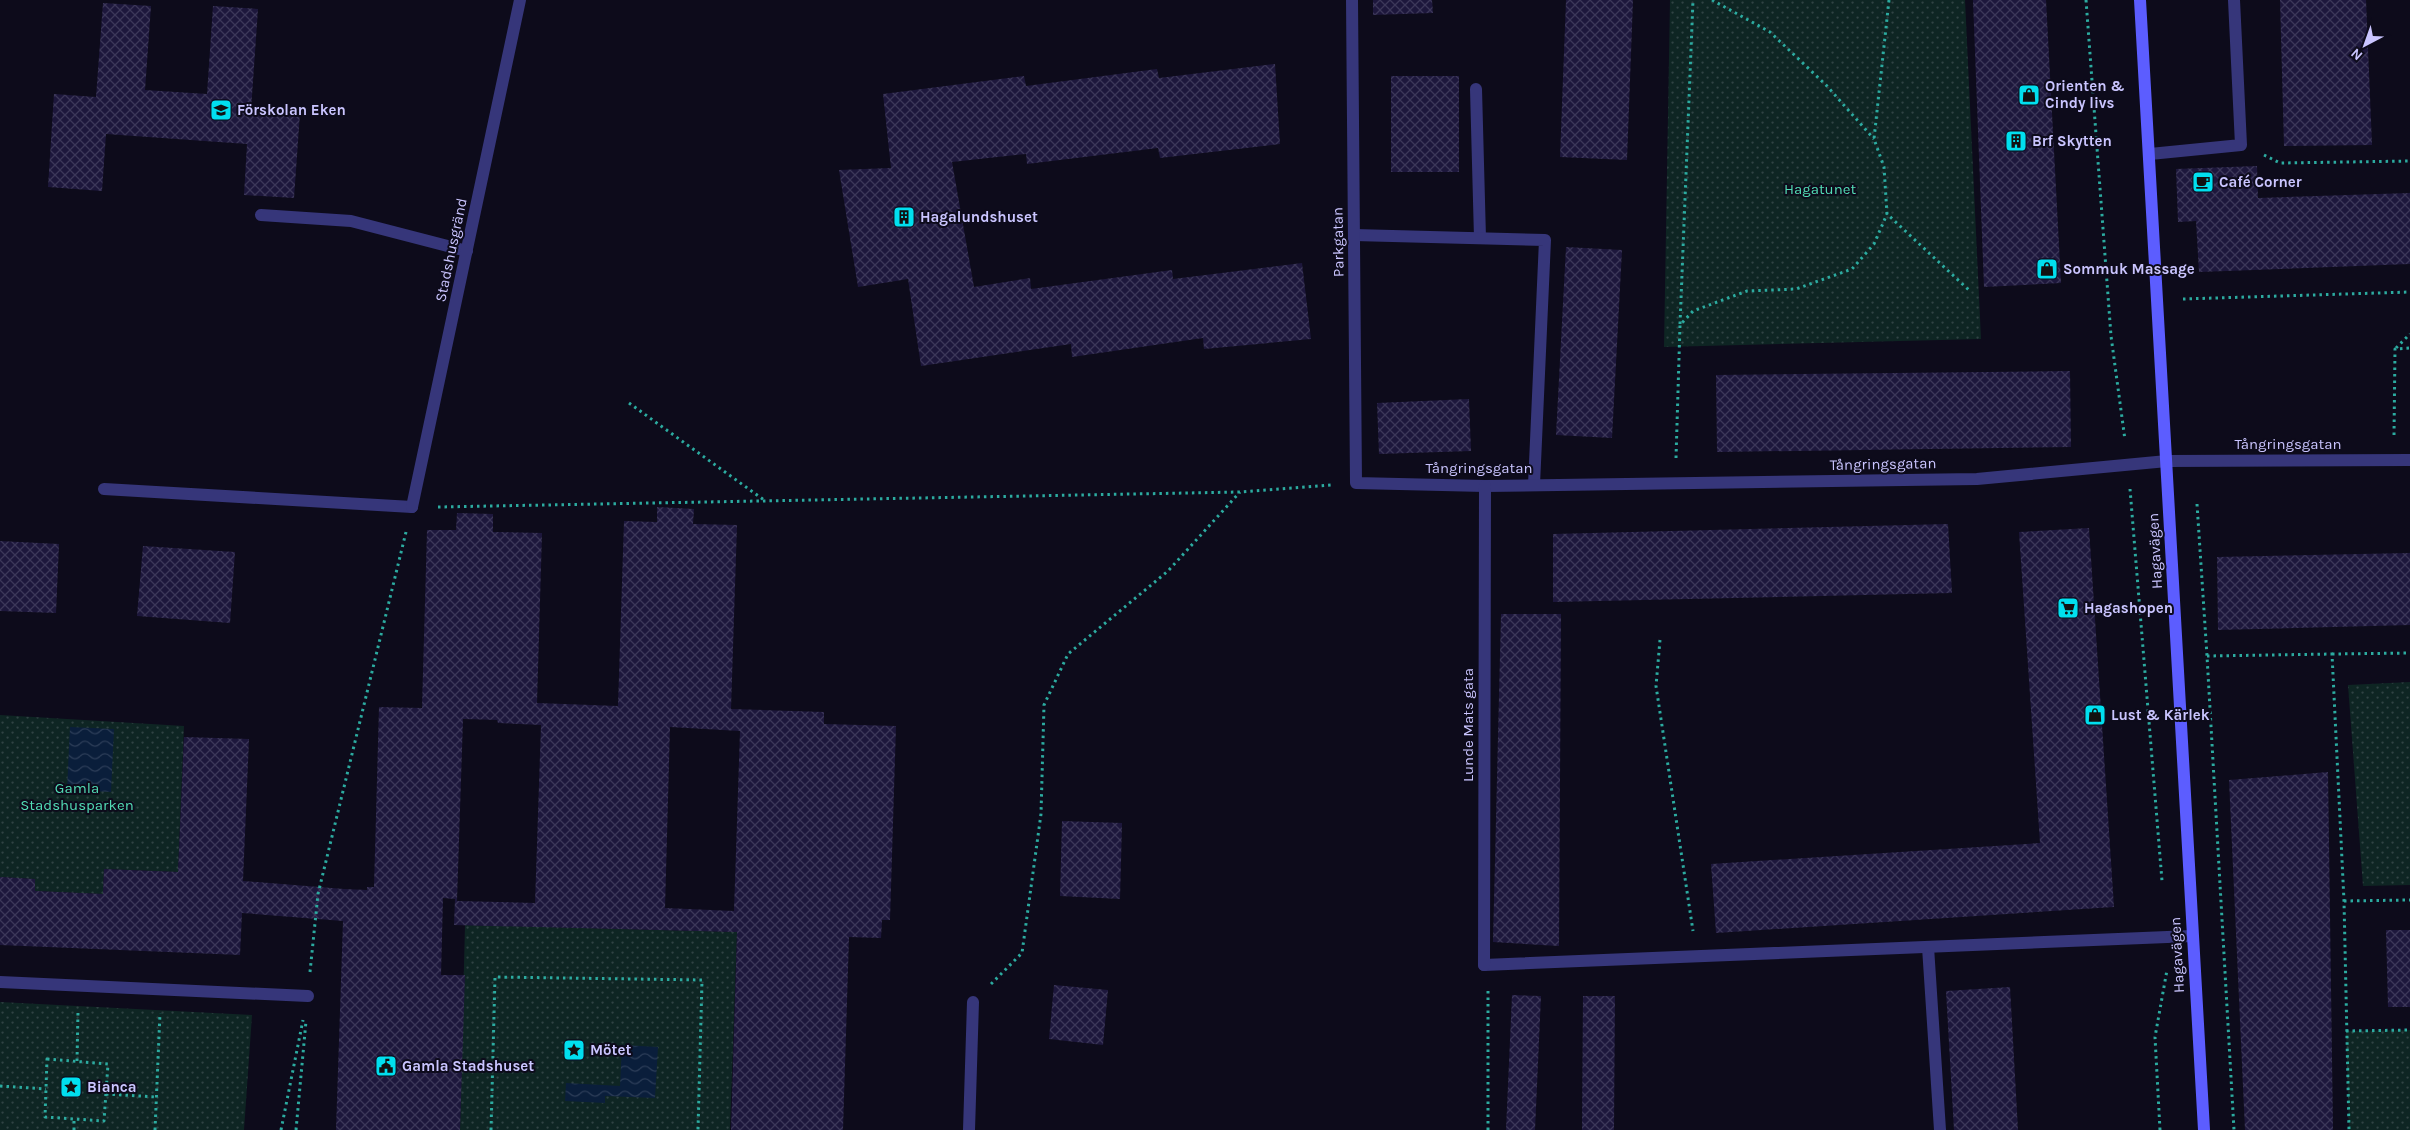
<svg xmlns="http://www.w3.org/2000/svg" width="2410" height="1130" font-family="Karla,sans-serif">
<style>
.park{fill:url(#park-dots)}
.water{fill:url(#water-waves)}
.building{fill:url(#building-cross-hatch);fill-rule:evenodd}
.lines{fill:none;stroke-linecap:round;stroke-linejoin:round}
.path{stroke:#2caba0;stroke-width:3;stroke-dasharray:2.5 4;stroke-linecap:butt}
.lane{stroke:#36367a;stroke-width:12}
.street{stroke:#36367a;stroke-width:12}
.secondary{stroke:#5c5dff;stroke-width:12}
.labels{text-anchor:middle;stroke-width:4;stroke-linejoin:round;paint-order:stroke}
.poi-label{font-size:15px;font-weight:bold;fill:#cac5ff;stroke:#0d0b1b;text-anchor:start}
.park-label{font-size:15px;fill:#53ddb6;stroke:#0d0b1b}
.street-label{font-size:15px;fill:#cac5ff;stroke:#0d0b1b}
</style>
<defs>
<pattern id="park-dots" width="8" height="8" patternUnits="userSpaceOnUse" patternTransform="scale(1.25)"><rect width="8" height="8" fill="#0e2523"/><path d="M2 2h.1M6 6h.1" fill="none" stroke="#304344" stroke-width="1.8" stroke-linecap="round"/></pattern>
<pattern id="water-waves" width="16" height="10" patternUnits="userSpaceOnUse" patternTransform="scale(1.25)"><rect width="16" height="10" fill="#0a1e3b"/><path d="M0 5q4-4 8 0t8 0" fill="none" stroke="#2c3d58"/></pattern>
<pattern id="building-cross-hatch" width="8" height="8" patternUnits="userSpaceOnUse" patternTransform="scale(1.25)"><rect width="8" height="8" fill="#1d173c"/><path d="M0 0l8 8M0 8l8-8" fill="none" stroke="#3c3759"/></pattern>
</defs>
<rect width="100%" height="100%" fill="#0d0b1b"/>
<g class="park">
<polygon points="1670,0 1965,0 1981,339 1664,347"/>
<polygon points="2410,682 2410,885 2363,886 2348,685"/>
<polygon points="0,715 184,726 178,872 104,869 103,894 35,891 35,879 0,877"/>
<polygon points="465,925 737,932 730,1130 460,1130"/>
<polygon points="0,1002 252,1015 244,1130 0,1130"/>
<polygon points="2410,1030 2410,1130 2349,1130 2346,1031"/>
</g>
<g class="water">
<polygon points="70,727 114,729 111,792 67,790"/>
<polygon points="622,1045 658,1047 655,1098 605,1096 605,1103 565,1101 566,1083 620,1086"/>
</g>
<g class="building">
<polygon points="1373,0 1432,0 1433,13 1373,15"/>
<polygon points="1566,0 1633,0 1627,160 1560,157"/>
<polygon points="1973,0 2046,0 2061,283 1984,287"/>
<polygon points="2280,0 2366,0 2372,145 2284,146"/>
<polygon points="103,3 151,6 145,90 207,94 213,6 258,9 251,110 300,113 294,198 244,195 247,144 106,134 102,191 48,187 54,94 96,97"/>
<polygon points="1275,64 1280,144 1160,158 1158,148 1027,164 1026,154 952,162 974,287 1030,278 1031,289 1172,270 1173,279 1302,263 1311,339 1204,349 1203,338 1072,357 1071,344 921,366 908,279 858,287 839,170 891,168 883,94 1024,76 1026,86 1157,69 1159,78"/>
<rect x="1391" y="76" width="68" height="96"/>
<polygon points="2257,166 2258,198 2410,193 2410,264 2199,272 2196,221 2178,222 2176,169"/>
<polygon points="1566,247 1622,250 1612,438 1556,435"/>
<polygon points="2070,371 2071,447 1717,452 1716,375"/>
<polygon points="1469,399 1471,451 1379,454 1377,403"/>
<path d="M657 507 694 509 693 524 737 525 731 709 824 712V724L896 726 890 920H882L881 938 849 937 843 1130H731L737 932 454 925 455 899 443 898 441 975H465L460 1130H336L343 921 242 913 240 955 0 945V877L35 879V891L103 894 104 869 178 872 184 737 249 739 243 881 344 889 367 890V887H374L379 707 422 708 427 530H456L457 513 493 514V532L542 533 537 703 618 706 624 521 657 522ZM463 719 497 720 498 723 541 725 535 903 457 901ZM670 727 740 731 734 911 665 908Z"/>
<polygon points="1948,524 1952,593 1553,602 1553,534"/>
<polygon points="2089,528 2114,907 1716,933 1711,864 2040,843 2019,532"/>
<polygon points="0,541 59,544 56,613 0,611"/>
<polygon points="143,546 235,552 230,623 137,616"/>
<polygon points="2410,553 2410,625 2218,630 2217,557"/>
<polygon points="1501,614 1561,614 1559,946 1493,942"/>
<polygon points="2328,772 2333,1130 2245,1130 2229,780"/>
<polygon points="1062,821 1122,823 1120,899 1060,896"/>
<polygon points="2386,930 2410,930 2410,1007 2388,1007"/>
<polygon points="1054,985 1108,990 1103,1045 1049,1039"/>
<polygon points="2010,987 2018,1130 1954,1130 1946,991"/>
<polygon points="1512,995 1541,996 1535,1130 1506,1130"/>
<polygon points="1583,996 1615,996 1614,1130 1582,1130"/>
</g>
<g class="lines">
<g class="path">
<polyline points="1712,0 1770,32 1826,85 1874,139"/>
<polyline points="1889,0 1874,139 1884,167 1887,214 1971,292"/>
<polyline points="2086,0 2111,336 2125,440"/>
<polyline points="2264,155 2280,163 2410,161"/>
<polyline points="2183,299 2410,292"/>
<polyline points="1680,324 1693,0"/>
<polyline points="2396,348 2410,334"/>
<polyline points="629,403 764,500"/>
<polyline points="2394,435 2395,349 2410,348"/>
<polyline points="1676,458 1680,325 1693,311 1747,291 1796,289 1852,269 1874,244 1887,214"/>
<polyline points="2130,489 2162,881"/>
<polyline points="2197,504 2207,656 2234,1130"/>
<polyline points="438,507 1240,492 1332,485"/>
<polyline points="1660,640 1656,686 1693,931"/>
<polyline points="2332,654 2410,653"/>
<polyline points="2207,656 2332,654 2344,901 2349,1130"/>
<polyline points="2344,901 2410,900"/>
<polyline points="310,972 318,894 406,532"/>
<polyline points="991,984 1022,953 1041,814 1044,705 1068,654 1168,571 1240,492"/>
<polyline points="1488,991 1488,1130"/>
<polyline points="2346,1031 2410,1030"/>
<polygon points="47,1059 108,1064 104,1121 45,1117"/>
<polyline points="77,1061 78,1012"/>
<polyline points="0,1086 46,1089"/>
<polyline points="106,1094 156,1097"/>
<polyline points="74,1130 74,1119"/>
<polyline points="155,1130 160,1013"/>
<polyline points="281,1130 303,1020"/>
<polyline points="296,1130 306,1021"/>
<polyline points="491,1130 495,977 702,980 698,1130"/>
<polyline points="2160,1130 2155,1037 2167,970"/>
</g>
<g class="lane">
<polyline points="1476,89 1480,238"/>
<polyline points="2150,154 2241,145 2234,0"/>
<polyline points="261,215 351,221 467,251"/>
<polyline points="1354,235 1545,240 1534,485"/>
<polyline points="104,489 412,507"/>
<polyline points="1928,947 1940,1130"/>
<polyline points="1484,965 2192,936"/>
<polyline points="0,982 308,996"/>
<polyline points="969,1130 973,1002"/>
</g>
<g class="street">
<polyline points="1352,0 1356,483 1485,486 1977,479 2167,461 2410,460"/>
<polyline points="412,507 520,0"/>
<polyline points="1484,965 1485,486"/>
</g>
<polyline class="secondary" points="2140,0 2204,1130"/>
</g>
<defs>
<g id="shop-square" transform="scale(1.125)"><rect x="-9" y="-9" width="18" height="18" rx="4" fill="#01dfef" stroke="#0d0b1b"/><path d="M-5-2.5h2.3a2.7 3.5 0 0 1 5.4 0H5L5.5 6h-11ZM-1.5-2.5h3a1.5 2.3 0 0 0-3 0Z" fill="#111"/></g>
<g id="school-square" transform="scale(1.125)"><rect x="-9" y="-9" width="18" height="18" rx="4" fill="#01dfef" stroke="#0d0b1b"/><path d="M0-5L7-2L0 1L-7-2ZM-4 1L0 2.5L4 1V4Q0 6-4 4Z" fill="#111"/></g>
<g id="building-square" transform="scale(1.125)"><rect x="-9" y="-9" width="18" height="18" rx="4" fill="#01dfef" stroke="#0d0b1b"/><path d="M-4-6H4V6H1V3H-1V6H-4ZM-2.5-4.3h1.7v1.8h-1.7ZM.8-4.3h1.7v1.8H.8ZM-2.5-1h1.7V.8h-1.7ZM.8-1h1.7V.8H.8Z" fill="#111"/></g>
<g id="cafe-square" transform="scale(1.125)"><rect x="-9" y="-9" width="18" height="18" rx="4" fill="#01dfef" stroke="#0d0b1b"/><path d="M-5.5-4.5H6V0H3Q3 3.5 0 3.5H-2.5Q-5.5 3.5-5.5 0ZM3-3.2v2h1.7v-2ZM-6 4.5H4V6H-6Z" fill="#111"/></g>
<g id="supermarket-square" transform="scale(1.125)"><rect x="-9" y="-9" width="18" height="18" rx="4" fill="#01dfef" stroke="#0d0b1b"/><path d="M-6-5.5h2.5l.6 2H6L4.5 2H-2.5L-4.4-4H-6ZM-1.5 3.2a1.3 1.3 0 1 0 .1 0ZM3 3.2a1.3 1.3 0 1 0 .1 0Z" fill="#111"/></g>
<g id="sight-square" transform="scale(1.125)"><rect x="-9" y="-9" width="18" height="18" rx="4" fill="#01dfef" stroke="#0d0b1b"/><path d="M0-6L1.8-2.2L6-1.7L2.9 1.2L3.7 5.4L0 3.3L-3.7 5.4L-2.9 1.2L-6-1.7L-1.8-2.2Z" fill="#111"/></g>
<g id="civic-square" transform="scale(1.125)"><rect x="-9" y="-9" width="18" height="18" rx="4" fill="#01dfef" stroke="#0d0b1b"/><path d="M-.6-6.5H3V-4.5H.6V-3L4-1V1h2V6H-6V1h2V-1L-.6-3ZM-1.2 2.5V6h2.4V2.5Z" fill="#111"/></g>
</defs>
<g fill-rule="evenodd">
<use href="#shop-square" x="2029" y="95"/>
<use href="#school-square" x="221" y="110"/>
<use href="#building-square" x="2016" y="141"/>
<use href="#cafe-square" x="2203" y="182"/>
<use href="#building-square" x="904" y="217"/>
<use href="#shop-square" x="2047" y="269"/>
<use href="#supermarket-square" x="2068" y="608"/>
<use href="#shop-square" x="2095" y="715"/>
<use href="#sight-square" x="574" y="1050"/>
<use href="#civic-square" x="386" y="1066"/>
<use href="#sight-square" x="71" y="1087"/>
</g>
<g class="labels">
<g class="poi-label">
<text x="2045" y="91">Orienten &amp;<tspan x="2045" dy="17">Cindy livs</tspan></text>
<text x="237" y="115">Förskolan Eken</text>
<text x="2032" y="146">Brf Skytten</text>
<text x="2219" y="187">Café Corner</text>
<text x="920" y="222">Hagalundshuset</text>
<text x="2063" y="274">Sommuk Massage</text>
<text x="2084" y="613">Hagashopen</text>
<text x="2111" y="720">Lust &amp; Kärlek</text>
<text x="590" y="1055">Mötet</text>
<text x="402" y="1071">Gamla Stadshuset</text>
<text x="87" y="1092">Bianca</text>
</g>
<g class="park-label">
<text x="1820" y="194">Hagatunet</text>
<text x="77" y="793">Gamla<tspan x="77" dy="17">Stadshusparken</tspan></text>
</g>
<g class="street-label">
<text transform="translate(1338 242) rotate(-91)" y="5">Parkgatan</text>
<text transform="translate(451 250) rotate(-78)" y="5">Stadshusgränd</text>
<text x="2288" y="449">Tångringsgatan</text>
<text transform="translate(1883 464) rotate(-1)" y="5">Tångringsgatan</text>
<text x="1479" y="473">Tångringsgatan</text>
<text transform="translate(2155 551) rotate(-93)" y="5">Hagavägen</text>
<text transform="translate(1468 725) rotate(-90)" y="5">Lunde Mats gata</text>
<text transform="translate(2177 955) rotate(-93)" y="5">Hagavägen</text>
</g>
</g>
<g transform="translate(2365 45) rotate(221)" stroke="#0d0b1b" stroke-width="4" paint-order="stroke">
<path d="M0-4L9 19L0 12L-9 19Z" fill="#cac5ff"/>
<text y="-8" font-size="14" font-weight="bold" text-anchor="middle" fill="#cac5ff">N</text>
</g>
</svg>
